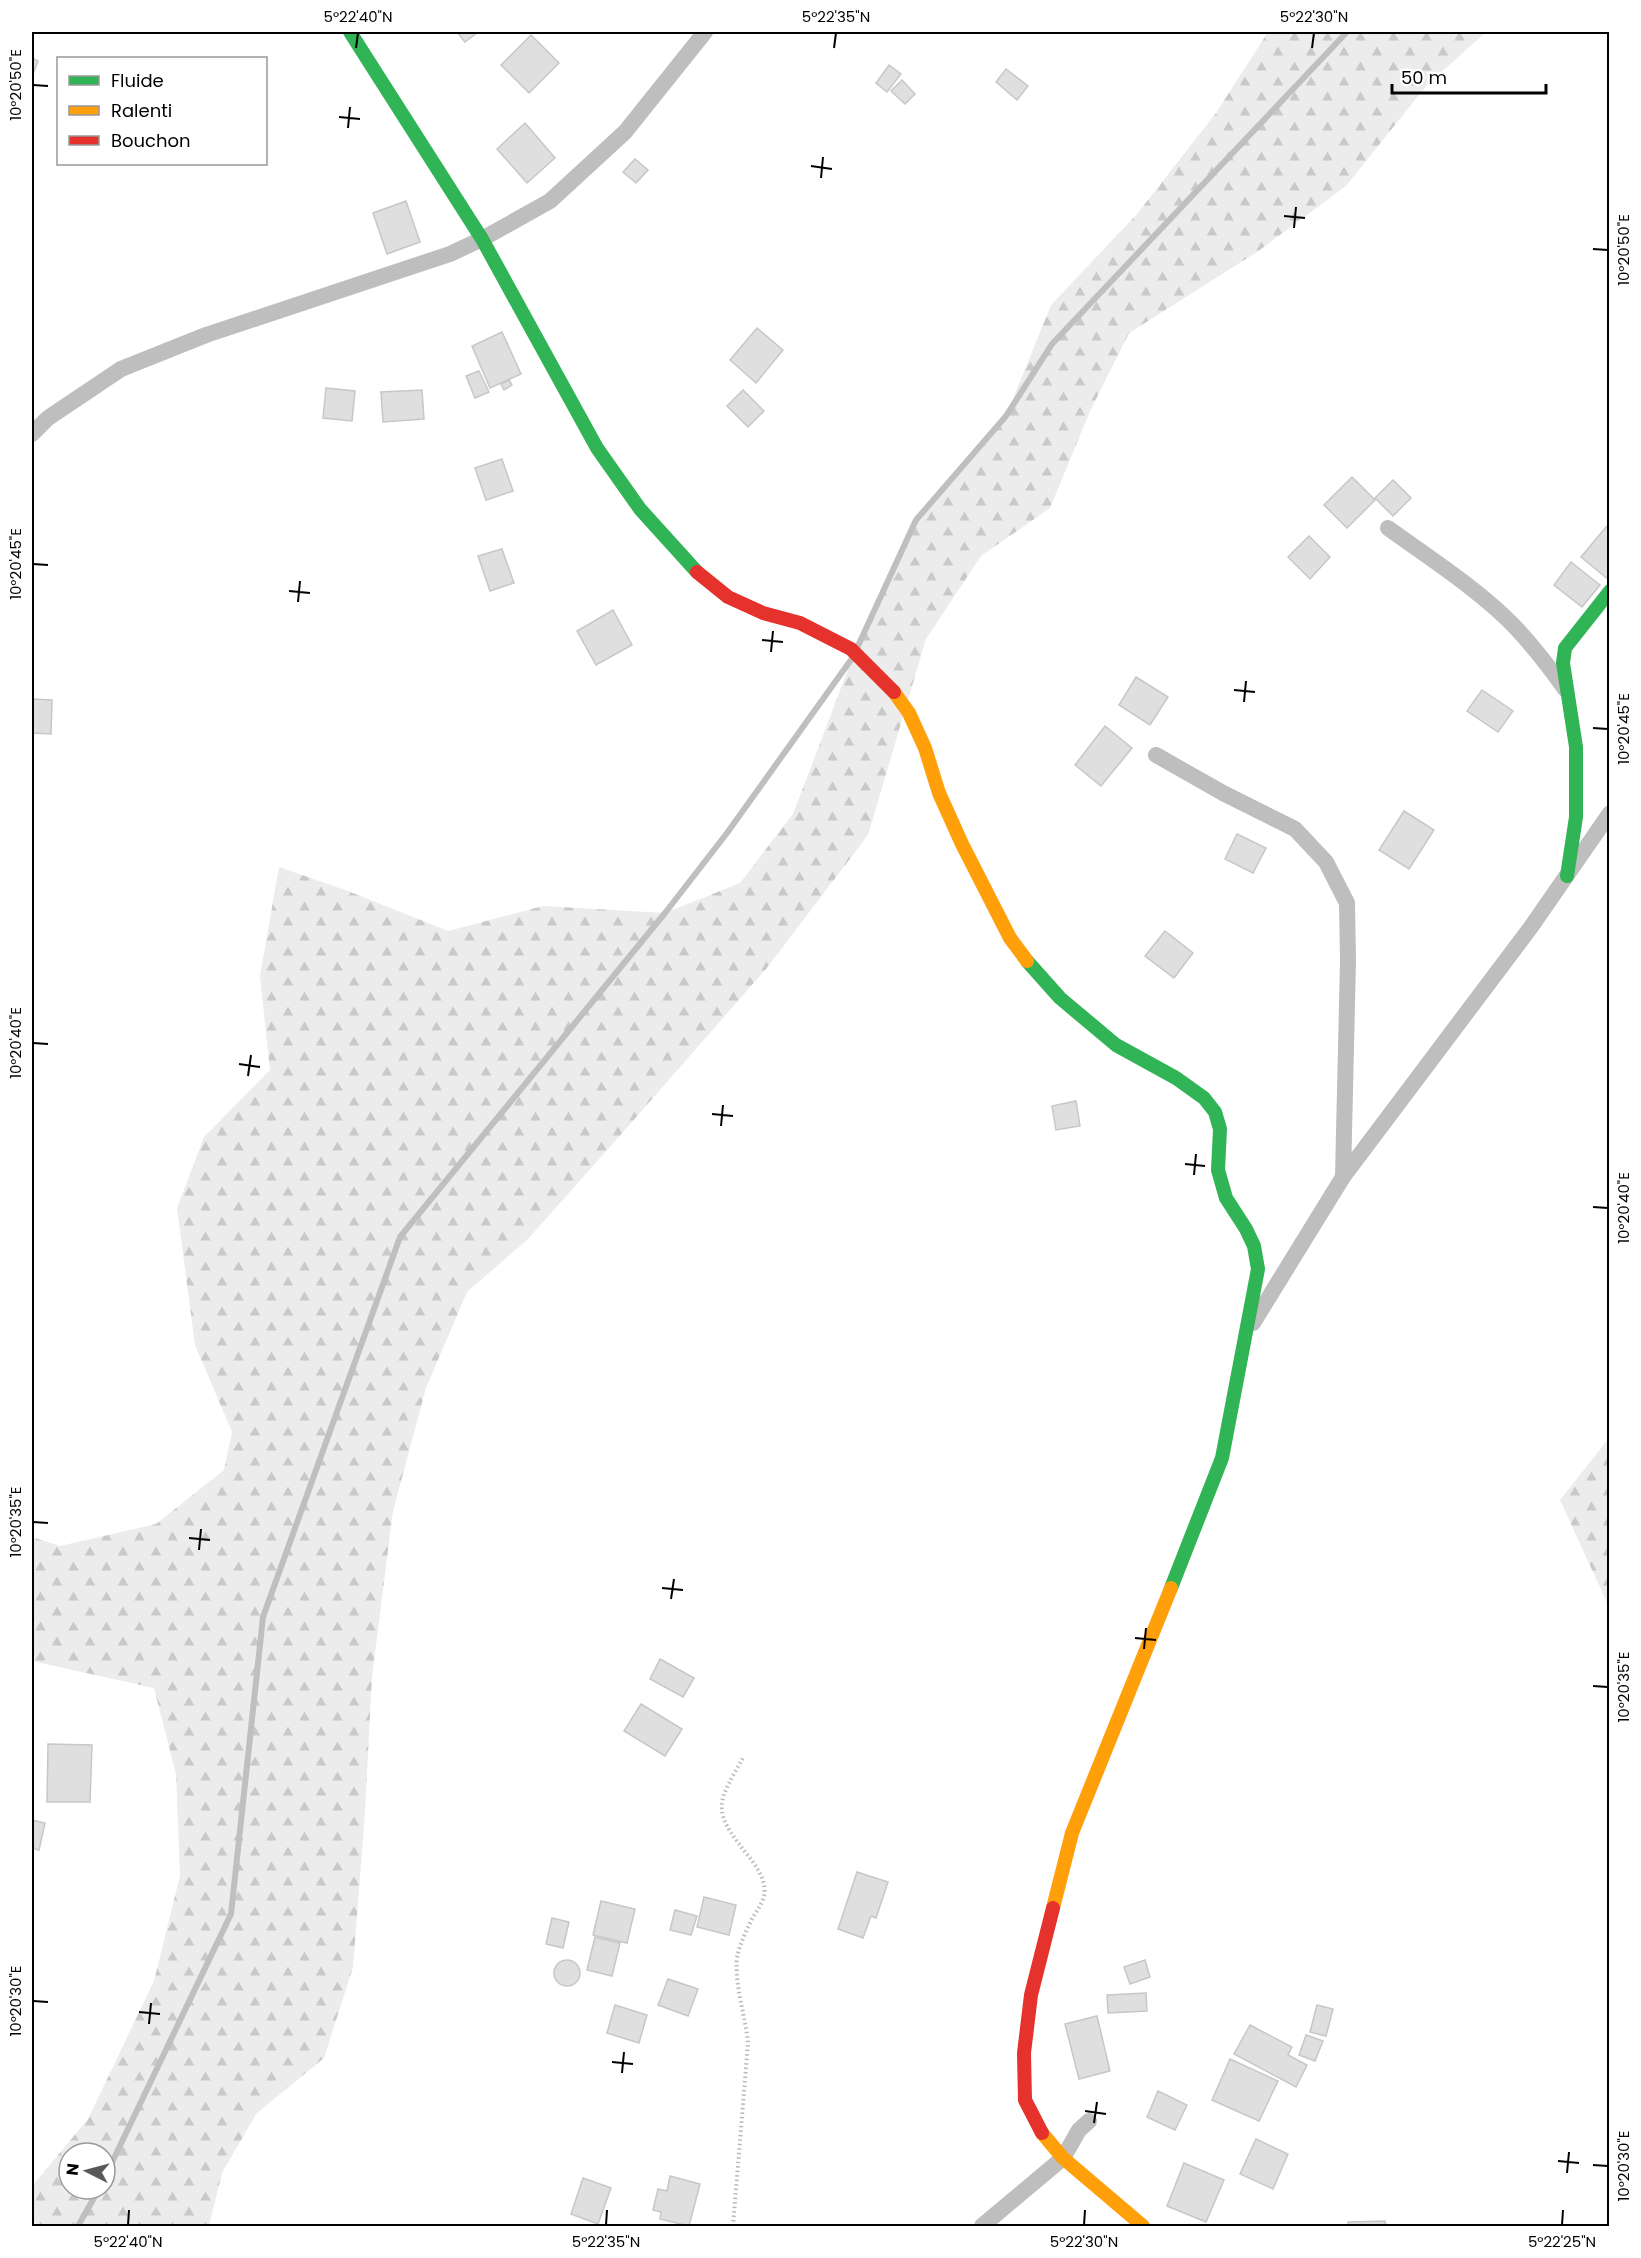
<svg xmlns="http://www.w3.org/2000/svg" width="1641" height="2258" font-family="Poppins,sans-serif">
<style>
.forest{fill:url(#forest-firs);fill-rule:evenodd}
.lines{fill:none;stroke-linecap:round;stroke-linejoin:round}
.stream{stroke:#bfbfbf;stroke-width:6}
.building{fill:#dfdfdf;stroke:#c7c7c7;stroke-width:1.5}
.path{stroke:#b9b9b9;stroke-width:4;stroke-dasharray:1.5 3;stroke-linecap:butt}
.street{stroke:#bebebe;stroke-width:16}
.fast{stroke:#30b455;stroke-width:14}
.slow{stroke:#ff9f0a;stroke-width:14}
.jam{stroke:#e5322d;stroke-width:14}
.ticks{fill:none;stroke:#000;stroke-width:2}
.neatline{fill:none;stroke:#000;stroke-width:2}
.ticks-label{font-size:15px;text-anchor:middle;fill:#000}
</style>
<defs>
<pattern id="forest-firs" width="22" height="20" patternUnits="userSpaceOnUse" patternTransform="scale(1.5)"><rect width="22" height="20" fill="#ececec"/><path d="M5 1l3.5 6h-7zM16 11l3.5 6h-7z" fill="#c9c9c9"/></pattern>
</defs>
<rect width="100%" height="100%" fill="#fff"/>
<g class="forest">
<path d="M1268 32H1486L1427 85 1346 186 1257 252 1129 333 1091 409 1050 508 981 556 926 639 868 835 766 969 624 1131 528 1239 467 1292 426 1388 393 1511 372 1677 365 1813 353 1967 324 2058 256 2114 222 2173 209 2226H32V2186L88 2119 154 1981 180 1876 176 1774 154 1688 32 1661V1537L60 1546 156 1524 224 1470 232 1432 195 1345 177 1208 204 1137 270 1070 260 976 279 867 348 891 448 931 543 906 665 913 740 883 793 814 852 659 916 520 1006 416 1051 305 1137 214 1216 113ZM69 2153H105V2189H69Z"/>
<polygon points="1609,1438 1609,1607 1560,1500"/>
</g>
<g class="lines">
<g class="stream">
<polyline points="857,648 916,520 1006,416 1052,344 1347,32"/>
<polyline points="105,2177 231,1914 263,1617 400,1237 665,913 727,833 853,657"/>
<polyline points="78,2226 99,2189"/>
</g>
</g>
<g class="building">
<polygon points="457,32 478,32 465,42"/>
<polygon points="531,35 559,63 529,93 501,65"/>
<polygon points="32,58 38,61 32,77"/>
<polygon points="889,65 901,74 887,92 876,83"/>
<polygon points="1006,69 1028,86 1017,100 996,82"/>
<polygon points="902,80 915,94 905,104 891,91"/>
<polygon points="525,123 555,158 527,183 497,149"/>
<polygon points="635,159 648,170 636,183 623,172"/>
<polygon points="406,201 420,242 387,254 373,213"/>
<polygon points="757,328 783,350 756,383 730,360"/>
<polygon points="502,332 521,374 490,388 472,346"/>
<polygon points="479,371 489,392 475,398 466,376"/>
<polygon points="509,380 512,385 504,390 501,384"/>
<polygon points="326,388 355,391 352,421 323,418"/>
<polygon points="422,390 424,419 383,422 381,392"/>
<polygon points="743,390 764,411 748,427 727,406"/>
<polygon points="502,459 513,491 486,500 475,468"/>
<polygon points="1352,477 1375,500 1347,528 1324,505"/>
<polygon points="1393,480 1411,498 1393,516 1375,498"/>
<polygon points="1607,526 1610,528 1609,580 1581,557"/>
<polygon points="1309,536 1330,557 1310,579 1288,557"/>
<polygon points="502,549 514,583 490,591 478,556"/>
<polygon points="1571,562 1600,585 1582,607 1554,585"/>
<polygon points="613,610 632,645 596,665 577,631"/>
<polygon points="1136,677 1168,697 1150,725 1119,705"/>
<polygon points="1482,690 1513,711 1498,732 1467,711"/>
<polygon points="32,699 52,700 51,734 32,733"/>
<polygon points="1105,726 1132,748 1101,786 1075,765"/>
<polygon points="1404,811 1434,830 1409,869 1379,850"/>
<polygon points="1237,834 1266,848 1253,873 1225,859"/>
<polygon points="1165,931 1193,953 1174,978 1145,956"/>
<polygon points="1076,1101 1080,1126 1056,1130 1052,1106"/>
<polygon points="660,1659 694,1678 683,1697 650,1679"/>
<polygon points="641,1704 682,1729 665,1756 624,1731"/>
<polygon points="48,1744 92,1745 90,1802 47,1802"/>
<polygon points="32,1820 45,1823 39,1850 32,1848"/>
<polygon points="857,1872 888,1882 876,1918 871,1916 863,1938 838,1929"/>
<polygon points="704,1897 736,1905 729,1935 697,1927"/>
<polygon points="601,1901 635,1909 627,1943 593,1935"/>
<polygon points="675,1910 697,1916 691,1935 670,1930"/>
<polygon points="552,1918 569,1922 563,1948 546,1944"/>
<polygon points="595,1937 620,1943 612,1976 587,1970"/>
<polygon points="1145,1960 1150,1977 1130,1984 1124,1967"/>
<circle cx="567" cy="1973" r="13"/>
<polygon points="668,1979 698,1989 688,2016 658,2005"/>
<polygon points="1146,1993 1147,2011 1108,2013 1107,1995"/>
<polygon points="615,2005 647,2015 639,2043 607,2033"/>
<polygon points="1317,2005 1333,2009 1326,2036 1310,2032"/>
<polygon points="1097,2016 1110,2071 1079,2079 1065,2024"/>
<polygon points="1250,2025 1292,2047 1288,2055 1307,2065 1296,2087 1234,2054"/>
<polygon points="1306,2035 1323,2041 1315,2061 1299,2055"/>
<polygon points="1230,2059 1278,2081 1259,2121 1212,2100"/>
<polygon points="1158,2091 1187,2105 1175,2130 1147,2117"/>
<polygon points="1256,2139 1288,2154 1273,2189 1240,2174"/>
<polygon points="1184,2163 1224,2180 1206,2222 1167,2206"/>
<polygon points="670,2176 700,2184 689,2226 660,2219 661,2212 653,2210 658,2189 667,2191"/>
<polygon points="583,2178 611,2188 598,2224 571,2214"/>
<polygon points="1385,2221 1386,2226 1348,2226 1348,2222"/>
</g>
<g class="lines">
<path class="path" d="M733 2226 748 2043C746 2018 732 1976 738 1953 741 1942 747 1929 752 1919 758 1908 767 1899 764 1885 762 1874 754 1863 746 1853 711 1809 717 1804 744 1756"/>
<g class="street">
<polyline points="32,434 48,418 121,369 206,335 450,254 482,239 550,201 625,132 705,32"/>
<path d="M1388 528C1428 557 1470 584 1506 618 1528 639 1547 664 1565 689"/>
<polyline points="1156,755 1223,793 1295,829 1326,862 1347,903 1348,961 1343,1177"/>
<polyline points="1253,1323 1343,1177 1531,927 1610,813"/>
<polyline points="982,2226 1063,2158 1079,2130 1089,2121"/>
</g>
<g class="fast">
<polyline points="350,32 482,239 597,448 640,509 697,572"/>
<polyline points="1567,876 1576,817 1576,747 1563,663 1565,648 1610,591"/>
<polyline points="1027,961 1060,998 1116,1045 1176,1078 1204,1098 1215,1112 1220,1129 1218,1170 1226,1198 1246,1229 1254,1246 1258,1269 1222,1458 1171,1588"/>
</g>
<g class="slow">
<polyline points="894,692 909,713 925,748 939,793 962,844 1010,938 1027,961"/>
<polyline points="1053,1908 1072,1833 1171,1588"/>
<polyline points="1042,2133 1063,2158 1143,2226"/>
</g>
<g class="jam">
<polyline points="697,572 728,597 763,613 800,623 851,649 894,692"/>
<polyline points="1042,2133 1025,2100 1024,2053 1031,1995 1053,1908"/>
</g>
</g>
<path class="ticks" d="M356 48 358 33M834 48 836 33M1312 48 1314 33M33 85 48 86M339 117 360 119M348 128 350 107M811 166 832 169M821 178 823 157M1284 216 1305 218M1294 228 1296 207M1593 249 1608 250M33 564 48 565M289 591 310 593M298 602 300 581M762 640 783 642M771 652 773 631M1234 690 1255 692M1244 702 1246 681M1593 728 1608 729M33 1043 48 1044M239 1064 260 1067M248 1076 251 1055M712 1114 733 1116M721 1126 723 1105M1185 1164 1205 1166M1194 1175 1196 1154M1593 1207 1608 1208M33 1522 48 1523M189 1538 210 1540M199 1550 201 1529M662 1588 683 1590M671 1599 674 1579M1135 1638 1156 1640M1144 1649 1146 1628M1593 1686 1608 1687M33 2001 48 2002M139 2012 160 2014M149 2024 151 2003M612 2062 633 2064M622 2073 624 2052M1085 2111 1106 2114M1094 2123 1097 2102M1558 2161 1579 2163M1593 2165 1608 2166M1567 2173 1569 2152M128 2225 129 2210M606 2225 607 2210M1084 2225 1085 2210M1562 2225 1563 2210"/>
<rect width="1641" height="2258" fill="none" stroke="#ffffff" stroke-width="66"/>
<rect x="57" y="57" width="210" height="108" fill="#ffffff" stroke="#999999" stroke-width="1.5"/>
<rect x="69" y="76" width="30" height="9" fill="#30b455" stroke="#999999" stroke-width="1.5"/>
<text x="111" y="87" font-size="18" fill="#000000">Fluide</text>
<rect x="69" y="106" width="30" height="9" fill="#ff9f0a" stroke="#999999" stroke-width="1.5"/>
<text x="111" y="117" font-size="18" fill="#000000">Ralenti</text>
<rect x="69" y="136" width="30" height="9" fill="#e5322d" stroke="#999999" stroke-width="1.5"/>
<text x="111" y="147" font-size="18" fill="#000000">Bouchon</text>
<g transform="translate(87 2171) rotate(276)"><circle r="28" fill="#ffffff" stroke="#999999" stroke-width="1.5"/>
<path d="M0-4.5L10 22L0 15L-10 22Z" fill="#595959"/>
<text y="-9" font-size="16" font-weight="bold" text-anchor="middle" fill="#000000">N</text>
</g>
<path d="M1392 84v9h154v-9" fill="none" stroke="#000000" stroke-width="3"/>
<text x="1401" y="84" font-size="18" fill="#000000" stroke="#ffffff" stroke-width="4.5" paint-order="stroke">50 m</text>
<rect x="33" y="33" width="1575" height="2192" class="neatline"/>
<g class="ticks-label">
<text x="358" y="22">5°22'40"N</text>
<text x="836" y="22">5°22'35"N</text>
<text x="1314" y="22">5°22'30"N</text>
<text transform="translate(16 85) rotate(-90)" y="5">10°20'50"E</text>
<text transform="translate(1624 250) rotate(-90)" y="5">10°20'50"E</text>
<text transform="translate(16 564) rotate(-90)" y="5">10°20'45"E</text>
<text transform="translate(1624 729) rotate(-90)" y="5">10°20'45"E</text>
<text transform="translate(16 1043) rotate(-90)" y="5">10°20'40"E</text>
<text transform="translate(1624 1208) rotate(-90)" y="5">10°20'40"E</text>
<text transform="translate(16 1522) rotate(-90)" y="5">10°20'35"E</text>
<text transform="translate(1624 1687) rotate(-90)" y="5">10°20'35"E</text>
<text transform="translate(16 2001) rotate(-90)" y="5">10°20'30"E</text>
<text transform="translate(1624 2166) rotate(-90)" y="5">10°20'30"E</text>
<text x="128" y="2247">5°22'40"N</text>
<text x="606" y="2247">5°22'35"N</text>
<text x="1084" y="2247">5°22'30"N</text>
<text x="1562" y="2247">5°22'25"N</text>
</g>
</svg>
